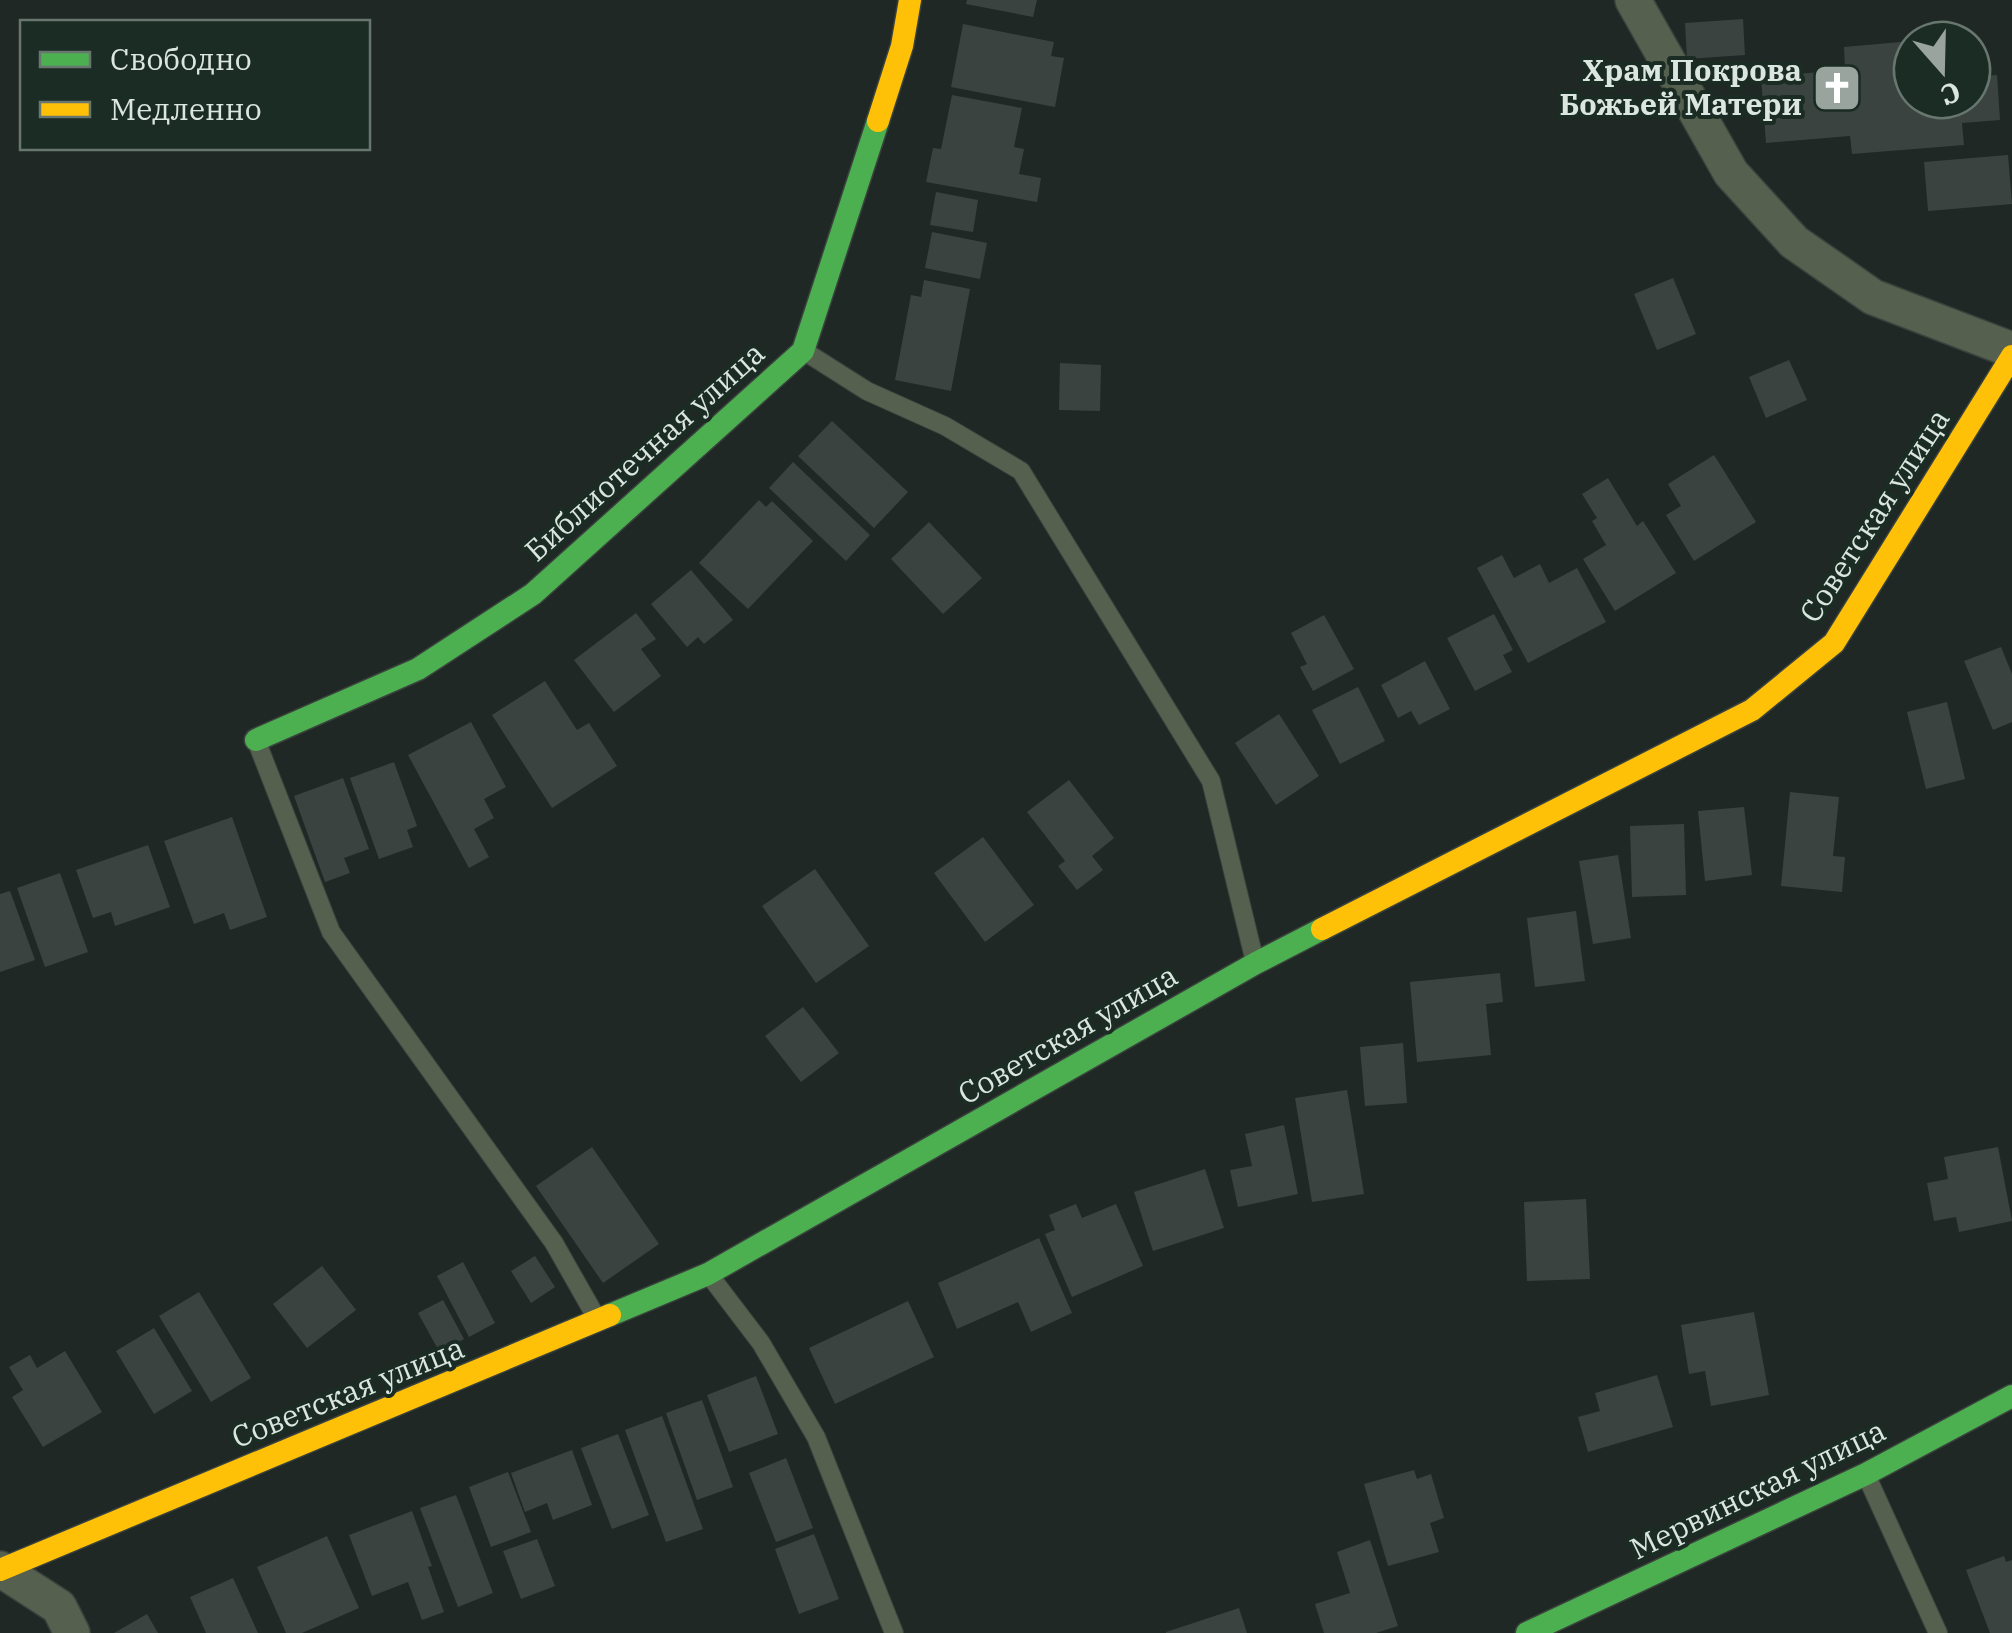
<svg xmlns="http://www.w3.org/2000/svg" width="2012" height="1633" font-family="'IBM Plex Serif',serif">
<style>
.building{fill:#3a4340}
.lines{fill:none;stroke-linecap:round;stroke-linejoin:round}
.lane-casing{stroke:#3a423e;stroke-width:20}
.street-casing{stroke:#3a423e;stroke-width:38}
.fast-casing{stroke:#3a423e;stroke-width:25}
.slow-casing{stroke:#3a423e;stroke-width:25}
.lane{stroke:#55604f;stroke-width:18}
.street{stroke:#55604f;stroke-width:35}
.fast{stroke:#4caf50;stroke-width:22}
.slow{stroke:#ffc107;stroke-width:22}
.labels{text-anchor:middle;stroke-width:8;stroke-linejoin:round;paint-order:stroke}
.poi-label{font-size:30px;font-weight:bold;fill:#dce6e1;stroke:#1b2c24;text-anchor:end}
.street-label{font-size:30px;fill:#dce6e1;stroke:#1b2c24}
</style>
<rect width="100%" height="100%" fill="#1f2824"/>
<g class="building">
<polygon points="967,0 1037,0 1033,17 966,4"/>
<polygon points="1743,19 1745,55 1687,59 1685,23"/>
<polygon points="963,24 1054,42 1051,56 1064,58 1055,107 951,87"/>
<polygon points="1912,41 1912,100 1972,100 1972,77 1997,75 2000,120 1962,123 1964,145 1852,154 1850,136 1766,143 1761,77 1845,70 1844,47"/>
<polygon points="952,95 1022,108 1014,147 1024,149 1019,174 1041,178 1037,202 926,182 933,148 941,149"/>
<polygon points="2008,155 2012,204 1928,211 1924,162"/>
<polygon points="936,192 978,200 973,232 930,225"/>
<polygon points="932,232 987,243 980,279 925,268"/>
<polygon points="1673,278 1696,334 1657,350 1634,294"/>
<polygon points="924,280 970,289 951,391 895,380 911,295 921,297"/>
<polygon points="1789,360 1807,400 1766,418 1749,377"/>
<polygon points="1060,363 1101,365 1100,411 1059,410"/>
<polygon points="832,421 908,492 874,528 798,456"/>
<polygon points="1714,455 1756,522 1694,561 1666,515 1681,506 1668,484"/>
<polygon points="793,462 870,535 846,561 769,488"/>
<polygon points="1608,478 1637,526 1643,521 1676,573 1615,611 1583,559 1606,545 1592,521 1597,518 1582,494"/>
<polygon points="759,500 766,507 772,501 813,541 748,609 699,563"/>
<polygon points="929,522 982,578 943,614 891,559"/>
<polygon points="1502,555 1514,578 1540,564 1549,583 1577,568 1606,622 1528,663 1477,568"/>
<polygon points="691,570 733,620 704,644 698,637 687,647 651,604"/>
<polygon points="636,613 656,639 641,649 661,676 614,712 574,660"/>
<polygon points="1494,614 1513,650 1503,655 1512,672 1475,691 1447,638"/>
<polygon points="1324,615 1354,669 1313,691 1300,667 1307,664 1291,633"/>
<polygon points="2001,647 2012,674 2012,722 1993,730 1964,661"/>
<polygon points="1425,661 1450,709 1419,725 1411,711 1398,718 1381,685"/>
<polygon points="545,681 577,730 589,723 617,766 552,808 492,715"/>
<polygon points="1358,687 1385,741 1340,764 1312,710"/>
<polygon points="1947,702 1965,779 1926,789 1907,712"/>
<polygon points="1279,714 1319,776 1276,805 1235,743"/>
<polygon points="471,722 506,787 484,799 494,818 474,829 489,857 469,868 408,755"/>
<polygon points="394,762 417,826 407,830 413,847 379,859 350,778"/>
<polygon points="343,778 369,849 344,858 350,873 325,882 294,796"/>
<polygon points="1069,780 1114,838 1092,856 1103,870 1077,890 1058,866 1065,861 1027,812"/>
<polygon points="1790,792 1839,797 1833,856 1845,857 1842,892 1781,886"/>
<polygon points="1744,807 1752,875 1705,881 1698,811"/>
<polygon points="232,817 267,917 230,930 224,913 194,924 164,841"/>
<polygon points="1684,824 1686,895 1632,897 1630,826"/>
<polygon points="983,837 1034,905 985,942 934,873"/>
<polygon points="148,845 170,907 115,926 111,912 93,918 76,870"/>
<polygon points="1618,855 1631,938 1593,944 1579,861"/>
<polygon points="815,869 869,946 816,983 762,906"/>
<polygon points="60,873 88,952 45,967 17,888"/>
<polygon points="10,891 35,960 0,972 0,894"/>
<polygon points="1576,911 1585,981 1535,987 1527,918"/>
<polygon points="1500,973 1503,1002 1486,1004 1491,1055 1417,1062 1410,982"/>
<polygon points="803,1007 839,1053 801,1082 765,1036"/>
<polygon points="1403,1043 1407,1103 1365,1106 1360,1047"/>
<polygon points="1347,1090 1364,1194 1312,1202 1295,1098"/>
<polygon points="1284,1125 1298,1194 1238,1207 1230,1170 1252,1166 1245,1134"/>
<polygon points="592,1147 659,1244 603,1283 536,1186"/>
<polygon points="1998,1147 2012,1221 1959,1232 1956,1217 1934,1221 1927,1183 1948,1179 1944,1157"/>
<polygon points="1205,1169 1224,1228 1153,1251 1134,1192"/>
<polygon points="1586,1199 1590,1279 1527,1281 1524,1202"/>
<polygon points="1076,1204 1082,1218 1116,1204 1143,1266 1072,1297 1045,1234 1055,1230 1049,1215"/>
<polygon points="1039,1238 1072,1313 1031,1332 1018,1302 957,1329 938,1283"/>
<polygon points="535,1256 555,1287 531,1303 511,1271"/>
<polygon points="463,1262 495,1323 469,1337 437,1276"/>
<polygon points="322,1266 356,1310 307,1348 273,1304"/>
<polygon points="199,1292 251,1378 211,1402 159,1316"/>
<polygon points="443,1300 464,1339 440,1353 418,1313"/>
<polygon points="908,1301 934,1357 835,1404 809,1348"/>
<polygon points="1754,1312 1769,1395 1711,1406 1705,1371 1689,1374 1681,1325"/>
<polygon points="154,1328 192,1391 154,1414 116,1351"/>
<polygon points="65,1351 102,1412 43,1447 12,1397 23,1390 9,1367 30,1355 37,1368"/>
<polygon points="1657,1375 1673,1427 1588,1452 1578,1417 1600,1411 1595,1393"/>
<polygon points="756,1376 778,1434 729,1452 707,1395"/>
<polygon points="702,1400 733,1487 697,1500 666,1413"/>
<polygon points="662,1416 703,1529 666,1542 625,1430"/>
<polygon points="618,1434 649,1515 612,1529 581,1448"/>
<polygon points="572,1450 592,1505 553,1520 547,1503 525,1512 511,1473"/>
<polygon points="786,1458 813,1528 776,1542 749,1473"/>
<polygon points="1414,1470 1417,1479 1431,1474 1444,1518 1430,1523 1439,1552 1388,1566 1364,1484"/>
<polygon points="508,1472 531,1532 491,1547 469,1487"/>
<polygon points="456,1495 493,1593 458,1607 420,1508"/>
<polygon points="412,1511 432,1566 428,1567 444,1612 422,1620 408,1582 372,1596 349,1535"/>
<polygon points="814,1534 839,1599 799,1614 775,1549"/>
<polygon points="327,1536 359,1608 302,1633 286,1633 257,1567"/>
<polygon points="537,1539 555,1586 521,1599 503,1551"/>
<polygon points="1370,1540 1398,1626 1376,1633 1324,1633 1315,1604 1350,1593 1337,1552"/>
<polygon points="2004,1556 2006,1562 2012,1560 2012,1633 1990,1633 1966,1570"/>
<polygon points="233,1578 258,1633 206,1633 190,1597"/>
<polygon points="1239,1608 1247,1633 1166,1633 1166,1632"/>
<polygon points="147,1614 158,1633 114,1633"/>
</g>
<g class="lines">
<g class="lane-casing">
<g id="lane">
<polyline points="804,351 867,391 945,426 1021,471 1211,781 1254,958"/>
<polyline points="258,745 331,932 554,1243 596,1317"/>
<polyline points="710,1276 761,1343 816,1437 894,1633"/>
<polyline points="1868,1479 1938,1633"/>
</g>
</g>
<g class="street-casing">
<g id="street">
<polyline points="1633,0 1731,173 1794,242 1873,297 2012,350"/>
<polyline points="0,1569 59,1607 72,1633"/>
</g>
</g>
<g class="fast-casing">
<g id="fast">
<polyline points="256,740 418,669 533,594 803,351 878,121"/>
<polyline points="610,1315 708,1274 1256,963 1322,929"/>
<polyline points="1527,1633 1866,1474 2012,1396"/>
</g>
</g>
<g class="slow-casing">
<g id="slow">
<polyline points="878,121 902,46 910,0"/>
<polyline points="1322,929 1752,710 1834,643 2012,356"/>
<polyline points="0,1570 610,1315"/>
</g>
</g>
<use href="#lane" class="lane"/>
<use href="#street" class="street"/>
<use href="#fast" class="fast"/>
<use href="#slow" class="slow"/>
</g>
<defs>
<g id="church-square" transform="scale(2.5)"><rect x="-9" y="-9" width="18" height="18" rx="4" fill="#9aa49f" stroke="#1b2c24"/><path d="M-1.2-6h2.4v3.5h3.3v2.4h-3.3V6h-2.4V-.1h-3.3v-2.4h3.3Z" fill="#fff"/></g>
</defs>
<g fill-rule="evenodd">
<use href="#church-square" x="1837" y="88"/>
</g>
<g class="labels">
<g class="poi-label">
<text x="1802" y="81">Храм Покрова<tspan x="1802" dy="34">Божьей Матери</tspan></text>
</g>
<g class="street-label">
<text transform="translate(645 452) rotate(-42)" y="10">Библиотечная улица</text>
<text transform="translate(1875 516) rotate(-57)" y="10">Советская улица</text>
<text transform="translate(1068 1035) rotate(-30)" y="10">Советская улица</text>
<text transform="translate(348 1393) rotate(-22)" y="10">Советская улица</text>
<text transform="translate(1758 1490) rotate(-26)" y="10">Мервинская улица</text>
</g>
</g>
<rect x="20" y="20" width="350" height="130" fill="#1b2c24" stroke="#687670" stroke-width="2.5"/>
<rect x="40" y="52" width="50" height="15" fill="#4caf50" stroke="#687670" stroke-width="2.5"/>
<text x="110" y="70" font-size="30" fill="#dce6e1">Свободно</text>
<rect x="40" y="102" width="50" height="15" fill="#ffc107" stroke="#687670" stroke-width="2.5"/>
<text x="110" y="120" font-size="30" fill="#dce6e1">Медленно</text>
<g transform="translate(1942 70) rotate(160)"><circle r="48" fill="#1b2c24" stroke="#687670" stroke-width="2.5"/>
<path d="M0-8L18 38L0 25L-18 38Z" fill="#9aa49f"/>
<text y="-15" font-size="28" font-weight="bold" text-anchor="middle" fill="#dce6e1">С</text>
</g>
</svg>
